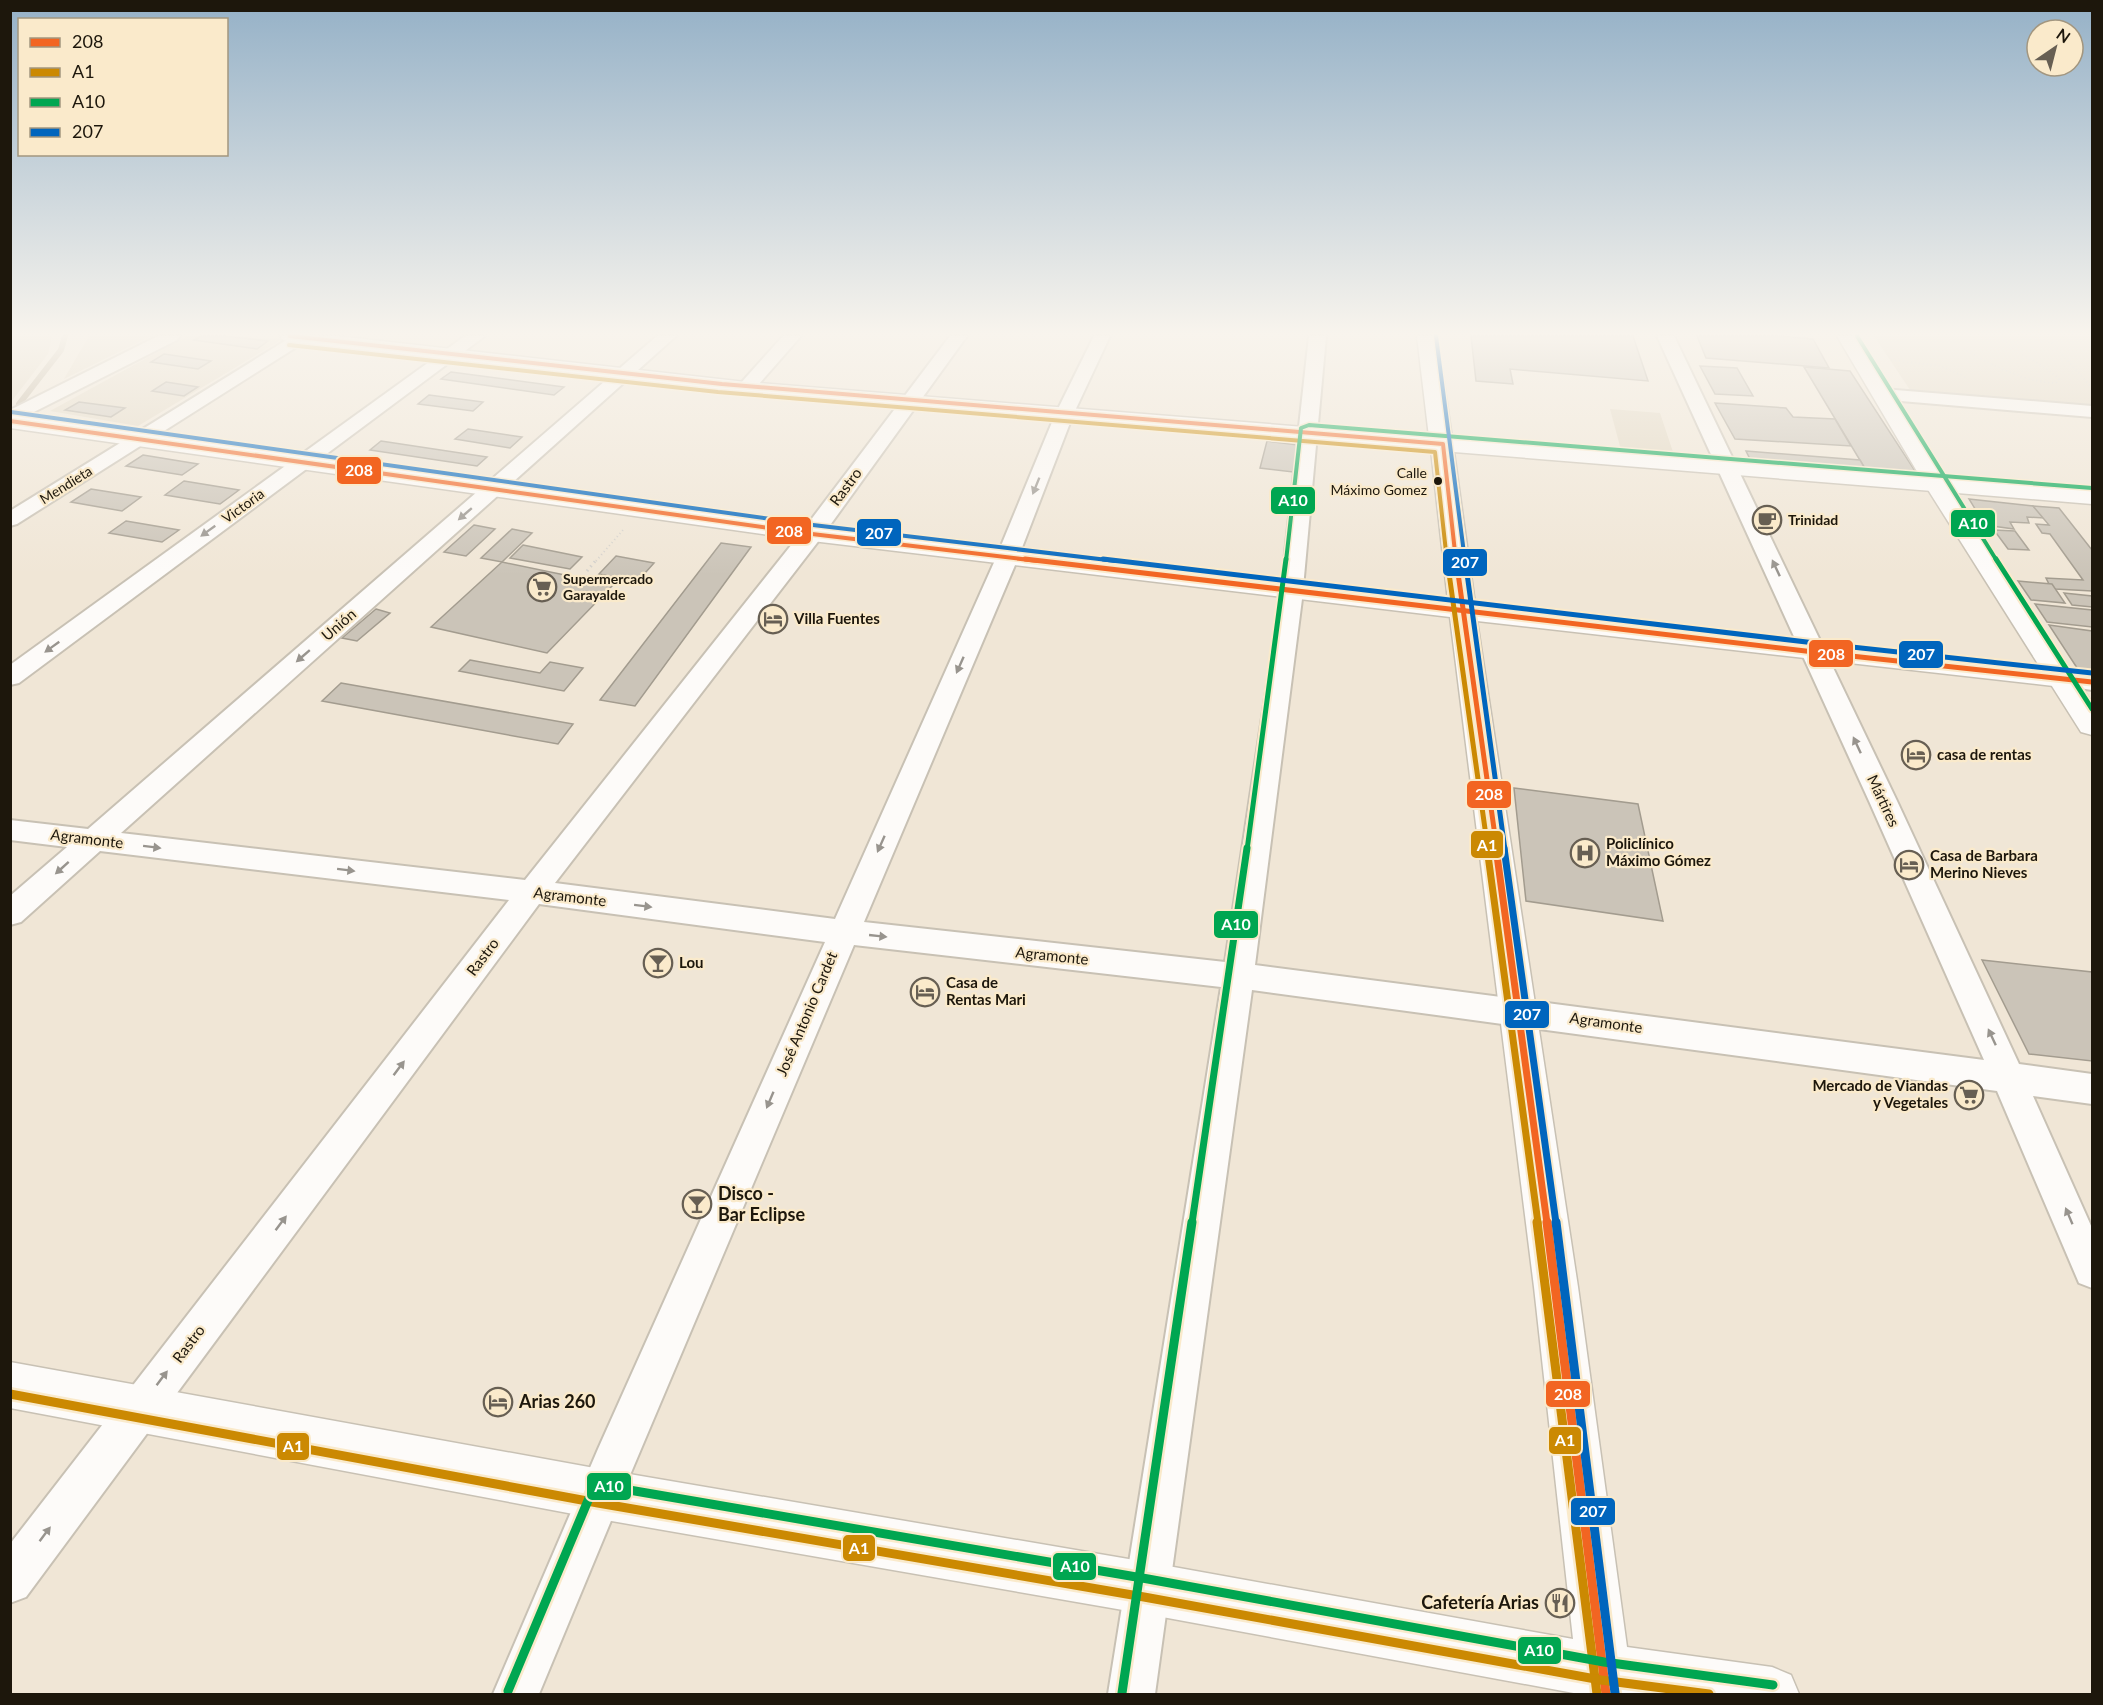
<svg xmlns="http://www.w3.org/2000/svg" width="2103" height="1705" font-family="Lato,sans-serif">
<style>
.green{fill:#e1d6c1}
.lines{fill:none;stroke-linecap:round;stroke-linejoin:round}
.stream{stroke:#b9ac95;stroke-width:6}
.building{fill:#cbc4b8;stroke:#a39c8f;stroke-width:1.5}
.minor-casing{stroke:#c8c1b4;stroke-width:4}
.tertiary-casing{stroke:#c8c1b4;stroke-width:3}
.primary-casing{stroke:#c8c1b4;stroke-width:3}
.path-far1{stroke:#d3d0cb;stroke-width:2;stroke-dasharray:1 3;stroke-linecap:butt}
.path{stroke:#d3d0cb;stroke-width:3;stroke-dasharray:1.5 4;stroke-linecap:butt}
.minor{fill:#fdfbf9;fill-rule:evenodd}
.tertiary{fill:#fdfbf9;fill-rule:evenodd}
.primary{fill:#fdfbf9;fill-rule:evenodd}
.bus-1-far3-casing{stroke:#faeacb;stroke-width:7}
.bus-1-far2-casing{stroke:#faeacb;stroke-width:9}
.bus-1-far1-casing{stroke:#faeacb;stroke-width:11}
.bus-1-casing{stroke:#faeacb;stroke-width:14}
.bus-2-far3-casing{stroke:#faeacb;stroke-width:7}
.bus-2-far2-casing{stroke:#faeacb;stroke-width:9}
.bus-2-far1-casing{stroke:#faeacb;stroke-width:11}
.bus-2-casing{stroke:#faeacb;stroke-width:14}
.bus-3-far3-casing{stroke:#faeacb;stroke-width:7}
.bus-3-far2-casing{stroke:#faeacb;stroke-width:9}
.bus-3-far1-casing{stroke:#faeacb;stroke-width:11}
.bus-3-casing{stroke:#faeacb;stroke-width:14}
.bus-4-far3-casing{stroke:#faeacb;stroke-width:7}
.bus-4-far2-casing{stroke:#faeacb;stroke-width:9}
.bus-4-far1-casing{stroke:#faeacb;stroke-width:11}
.bus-4-casing{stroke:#faeacb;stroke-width:14}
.bus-1-far3{stroke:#f26522;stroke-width:4}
.bus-1-far2{stroke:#f26522;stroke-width:5}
.bus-1-far1{stroke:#f26522;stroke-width:7}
.bus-1{stroke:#f26522;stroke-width:9}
.bus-2-far3{stroke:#cb8902;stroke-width:4}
.bus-2-far2{stroke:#cb8902;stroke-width:5}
.bus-2-far1{stroke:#cb8902;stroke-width:7}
.bus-2{stroke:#cb8902;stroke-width:9}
.bus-3-far3{stroke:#00a651;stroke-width:4}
.bus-3-far2{stroke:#00a651;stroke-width:5}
.bus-3-far1{stroke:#00a651;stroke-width:7}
.bus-3{stroke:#00a651;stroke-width:9}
.bus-4-far3{stroke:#0065bd;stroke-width:4}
.bus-4-far2{stroke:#0065bd;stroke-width:5}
.bus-4-far1{stroke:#0065bd;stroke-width:7}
.bus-4{stroke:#0065bd;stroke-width:9}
.oneway{fill:#98948e}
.bus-dot{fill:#1d170c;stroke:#faeacb;stroke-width:2}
.labels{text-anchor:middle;stroke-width:4.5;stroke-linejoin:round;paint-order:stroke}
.bus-label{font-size:14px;fill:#1d170c;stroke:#faeacb;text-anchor:end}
.far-street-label{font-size:14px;fill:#1d170c;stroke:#faeacb}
.far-poi-label{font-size:14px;font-weight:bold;fill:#1d170c;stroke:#faeacb;text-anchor:start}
.street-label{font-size:15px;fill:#1d170c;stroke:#faeacb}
.poi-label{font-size:15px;font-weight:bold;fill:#1d170c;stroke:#faeacb;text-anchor:start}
.near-poi-label{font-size:18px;font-weight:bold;fill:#1d170c;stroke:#faeacb;text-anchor:start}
.line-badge{stroke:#faeacb;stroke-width:2}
.badge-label{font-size:16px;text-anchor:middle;font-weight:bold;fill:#fff}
</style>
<rect width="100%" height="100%" fill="#f0e6d6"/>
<g class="green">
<polygon points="11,336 52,336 48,354 11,402"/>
<polygon points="89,336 151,336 64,379"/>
<polygon points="187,336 284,338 138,426 50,411"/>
<polygon points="1874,336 2092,336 2092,405 1910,390"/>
<polygon points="1610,409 1660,413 1674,455 1621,450"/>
</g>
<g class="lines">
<polyline class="stream" points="19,404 61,350 65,336"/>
</g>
<g class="building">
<polygon points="201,336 225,336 268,341 257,349 194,340"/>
<polygon points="1471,336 1633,336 1648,381 1510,369 1513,384 1476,381"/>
<polygon points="1697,336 1780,336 1813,339 1829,368 1706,358"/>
<polygon points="164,354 211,361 198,369 151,362"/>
<polygon points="1700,366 1737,368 1753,396 1715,394"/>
<polygon points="1804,367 1850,371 1919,477 1867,472"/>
<polygon points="451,372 564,387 554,395 441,379"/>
<polygon points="166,382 198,387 184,396 152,391"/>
<polygon points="429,395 483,402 473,411 418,404"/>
<polygon points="79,402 125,408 111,417 65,410"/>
<polygon points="1715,403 1786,408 1793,417 1835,419 1851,446 1735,439"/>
<polygon points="468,429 522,437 510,448 455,439"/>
<polygon points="381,441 487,457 477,466 370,450"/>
<polygon points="1267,441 1298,445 1293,472 1260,468"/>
<polygon points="1746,451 1860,460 1867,472 1752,463"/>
<polygon points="143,455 198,464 182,475 126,466"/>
<polygon points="184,481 239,490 220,504 165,495"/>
<polygon points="91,489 141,497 122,511 71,502"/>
<polygon points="1969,499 2033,506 2044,518 2027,517 2029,523 2010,522 2014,529 1985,525"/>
<polygon points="2033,506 2059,508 2092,550 2092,591 2055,589 2049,584 2046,578 2083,580 2050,534 2042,533 2036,524 2049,525"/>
<polygon points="126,521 179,530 162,542 109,533"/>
<polygon points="474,525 495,529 466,556 444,552"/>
<polygon points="512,529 532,533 502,562 481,558"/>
<polygon points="1994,530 2015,531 2029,550 2008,549"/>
<polygon points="721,543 751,547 635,706 600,700"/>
<polygon points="523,545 582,557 570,569 510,558"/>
<polygon points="616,556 654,563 637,582 599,574"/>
<polygon points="502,562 613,585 547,653 431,627"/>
<polygon points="2018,581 2052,584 2065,603 2031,600"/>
<polygon points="2064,593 2092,596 2092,607 2072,605"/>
<polygon points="2035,604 2092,610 2092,627 2047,622"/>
<polygon points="376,609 390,613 357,641 342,638"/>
<polygon points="2049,625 2092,631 2092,679 2083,677"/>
<polygon points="470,660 540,673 550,662 583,668 564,691 459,671"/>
<polygon points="341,683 573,724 558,744 322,701"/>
<polygon points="1514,788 1638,804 1663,921 1526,901"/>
<polygon points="1982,960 2092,972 2092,1061 2029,1054"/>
</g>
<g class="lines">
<g class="minor-casing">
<g id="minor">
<polygon points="158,336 180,336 177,340 10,424 10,410"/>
<polygon points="293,336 314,336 17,524 10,526 10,511"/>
<polygon points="465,336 485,336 19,683 10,685 10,665"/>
<polygon points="657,336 676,336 121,833 525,880 804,529 950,336 967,336 820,539 555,883 835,919 996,558 1055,415 1094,336 1110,336 1073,415 1018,558 864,922 1225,962 1280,599 1309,336 1326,336 1302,599 1255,965 1984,1060 1869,801 1657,336 1674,336 1897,801 2019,1064 2092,1074 2092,1104 2033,1096 2092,1228 2092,1288 2079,1283 1997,1091 1252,990 1155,1694 1108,1694 1221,987 854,945 630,1475 539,1694 493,1694 598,1449 825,942 539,904 26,1597 10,1603 10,1544 509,900 100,851 21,922 10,925 10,896 67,847 10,840 10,820 88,829"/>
<polygon points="783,336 801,336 752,392 740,392 737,388 740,384"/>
<polygon points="1883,389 2092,406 2092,417 1877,399 1874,395 1877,391"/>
<polygon points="2062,670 2092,674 2092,690 2053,684 2050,678 2053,672"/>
</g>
</g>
<g class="tertiary-casing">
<polygon id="tertiary" points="280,336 337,336 746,382 1429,437 1417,336 1437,336 1452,438 2092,490 2092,504 1454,452 1475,604 1814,643 2062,669 2072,672 2076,678 2072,684 2062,687 1477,621 1578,1287 1627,1647 1772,1667 1791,1675 1799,1694 1579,1694 1146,1614 600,1519 10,1408 10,1362 600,1469 1146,1562 1573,1639 1534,1287 1450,617 812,541 10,428 10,414 812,527 1448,601 1431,450 746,394 449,362 290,342 283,340"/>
</g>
<g class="primary-casing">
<polygon id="primary" points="1837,336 1857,336 1949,485 2092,703 2092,735 2081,732 1925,485"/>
</g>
<g class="path-far1">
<path d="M1943 336C1979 357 2013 381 2056 383L2059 379C2041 361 2016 355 1999 336"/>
<polyline points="2002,340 2018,336"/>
<polyline points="2009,347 2044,340 2051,342 2092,388"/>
<polyline points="1891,360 1941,366 1967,378"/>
<polyline points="596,561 623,530"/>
</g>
<polyline class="path" points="587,571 597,559"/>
<use href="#minor" class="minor"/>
<use href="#tertiary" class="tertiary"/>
<use href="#primary" class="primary"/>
<g class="bus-1-far3-casing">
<g id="bus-1-far3">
<polyline points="290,336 722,384 1443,444 1456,561"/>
<polyline points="10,421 812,534 1038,561"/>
</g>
</g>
<g class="bus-1-far2-casing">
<g id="bus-1-far2">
<polyline points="1025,559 1814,652 2092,682"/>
<polyline points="1456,559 1497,850"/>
</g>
</g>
<g class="bus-1-far1-casing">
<polyline id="bus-1-far1" points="1496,848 1547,1223"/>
</g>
<g class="bus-1-casing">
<polyline id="bus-1" points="1547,1222 1606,1694"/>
</g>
<g class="bus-2-far3-casing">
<polyline id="bus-2-far3" points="289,345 718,392 1435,452 1447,561"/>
</g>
<g class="bus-2-far2-casing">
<polyline id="bus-2-far2" points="1447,559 1488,850"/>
</g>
<g class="bus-2-far1-casing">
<polyline id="bus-2-far1" points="1487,848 1538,1223"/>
</g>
<g class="bus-2-casing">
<g id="bus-2">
<polyline points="1537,1222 1597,1694"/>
<polyline points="10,1394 598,1503 1144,1597 1601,1680 1709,1694"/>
</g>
</g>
<g class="bus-3-far3-casing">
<g id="bus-3-far3">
<polyline points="1857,336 1997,561"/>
<polyline points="1286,561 1301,428 1309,425 2092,488"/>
</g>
</g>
<g class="bus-3-far2-casing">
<g id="bus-3-far2">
<polyline points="1996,559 2092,709"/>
<polyline points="1247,850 1286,559"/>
</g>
</g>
<g class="bus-3-far1-casing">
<polyline id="bus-3-far1" points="1192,1223 1247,848"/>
</g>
<g class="bus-3-casing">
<g id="bus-3">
<polyline points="508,1691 592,1491 600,1485 1148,1579 1604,1662 1773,1685"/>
<polyline points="1122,1693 1192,1222"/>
</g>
</g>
<g class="bus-4-far3-casing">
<g id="bus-4-far3">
<polyline points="1436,336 1465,561"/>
<polyline points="11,412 813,525 1116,561"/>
</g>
</g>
<g class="bus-4-far2-casing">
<g id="bus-4-far2">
<polyline points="1103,559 1815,643 2092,673"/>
<polyline points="1465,559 1505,850"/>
</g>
</g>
<g class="bus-4-far1-casing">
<polyline id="bus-4-far1" points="1504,848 1556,1223"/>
</g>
<g class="bus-4-casing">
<polyline id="bus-4" points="1556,1222 1615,1693"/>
</g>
<use href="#bus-1-far3" class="bus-1-far3"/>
<use href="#bus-1-far2" class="bus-1-far2"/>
<use href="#bus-1-far1" class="bus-1-far1"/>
<use href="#bus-1" class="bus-1"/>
<use href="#bus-2-far3" class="bus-2-far3"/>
<use href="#bus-2-far2" class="bus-2-far2"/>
<use href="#bus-2-far1" class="bus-2-far1"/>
<use href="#bus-2" class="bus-2"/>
<use href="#bus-3-far3" class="bus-3-far3"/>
<use href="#bus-3-far2" class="bus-3-far2"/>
<use href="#bus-3-far1" class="bus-3-far1"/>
<use href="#bus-3" class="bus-3"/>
<use href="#bus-4-far3" class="bus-4-far3"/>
<use href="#bus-4-far2" class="bus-4-far2"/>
<use href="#bus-4-far1" class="bus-4-far1"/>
<use href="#bus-4" class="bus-4"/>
</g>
<defs><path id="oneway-solid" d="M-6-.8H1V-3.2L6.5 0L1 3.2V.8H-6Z" transform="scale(1.5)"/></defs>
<g class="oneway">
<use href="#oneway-solid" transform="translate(1036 486) rotate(112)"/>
<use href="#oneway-solid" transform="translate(465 514) rotate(139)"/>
<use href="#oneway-solid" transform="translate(208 531) rotate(144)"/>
<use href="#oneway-solid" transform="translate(1776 568) rotate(-115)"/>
<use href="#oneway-solid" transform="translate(52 647) rotate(144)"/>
<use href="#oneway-solid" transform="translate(303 656) rotate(139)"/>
<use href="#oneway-solid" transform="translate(960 665) rotate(114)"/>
<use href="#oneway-solid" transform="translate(1857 745) rotate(-115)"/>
<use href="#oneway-solid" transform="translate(881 844) rotate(114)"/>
<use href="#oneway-solid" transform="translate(152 847) rotate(7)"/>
<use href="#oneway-solid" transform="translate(62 868) rotate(138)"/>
<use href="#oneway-solid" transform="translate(346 870) rotate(7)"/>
<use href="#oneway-solid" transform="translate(643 906) rotate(7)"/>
<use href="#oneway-solid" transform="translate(878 936) rotate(6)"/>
<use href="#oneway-solid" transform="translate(1992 1037) rotate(-115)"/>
<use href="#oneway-solid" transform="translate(399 1068) rotate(-53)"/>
<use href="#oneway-solid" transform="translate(770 1100) rotate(113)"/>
<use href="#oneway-solid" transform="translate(2069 1216) rotate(-113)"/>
<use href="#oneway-solid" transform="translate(281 1223) rotate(-53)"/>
<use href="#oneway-solid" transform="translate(162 1378) rotate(-53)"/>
<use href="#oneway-solid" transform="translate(45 1534) rotate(-53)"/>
</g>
<linearGradient id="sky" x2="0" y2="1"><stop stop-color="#95b1c7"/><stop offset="0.58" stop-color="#f8f4ed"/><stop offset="1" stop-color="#f8f4ed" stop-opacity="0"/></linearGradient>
<rect width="2103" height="575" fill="url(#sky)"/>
<defs>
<g id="cafe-ring" transform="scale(1.5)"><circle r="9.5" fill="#faeacb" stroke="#675f53" stroke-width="1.5"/><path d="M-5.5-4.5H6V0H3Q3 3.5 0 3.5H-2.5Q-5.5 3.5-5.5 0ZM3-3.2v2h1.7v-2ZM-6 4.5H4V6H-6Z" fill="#675f53"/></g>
<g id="supermarket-ring" transform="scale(1.5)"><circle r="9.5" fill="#faeacb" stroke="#675f53" stroke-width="1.5"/><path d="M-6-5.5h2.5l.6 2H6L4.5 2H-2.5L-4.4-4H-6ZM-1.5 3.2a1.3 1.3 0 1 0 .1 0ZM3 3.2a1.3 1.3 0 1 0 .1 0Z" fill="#675f53"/></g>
<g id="hotel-ring" transform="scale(1.5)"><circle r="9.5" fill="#faeacb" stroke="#675f53" stroke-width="1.5"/><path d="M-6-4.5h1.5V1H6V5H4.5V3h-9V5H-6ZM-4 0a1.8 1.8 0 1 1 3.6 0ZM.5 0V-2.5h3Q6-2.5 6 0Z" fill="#675f53"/></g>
<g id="hospital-ring" transform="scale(1.5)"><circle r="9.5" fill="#faeacb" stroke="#675f53" stroke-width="1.5"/><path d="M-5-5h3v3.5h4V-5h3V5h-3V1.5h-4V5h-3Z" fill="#675f53"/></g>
<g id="bar-ring" transform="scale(1.5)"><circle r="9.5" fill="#faeacb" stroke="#675f53" stroke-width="1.5"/><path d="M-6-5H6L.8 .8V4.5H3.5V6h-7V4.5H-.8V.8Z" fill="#675f53"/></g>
<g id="restaurant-ring" transform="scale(1.5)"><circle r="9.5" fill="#faeacb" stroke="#675f53" stroke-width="1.5"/><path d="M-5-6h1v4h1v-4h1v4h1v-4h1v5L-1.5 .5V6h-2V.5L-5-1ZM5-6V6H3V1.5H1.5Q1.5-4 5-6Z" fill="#675f53"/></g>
</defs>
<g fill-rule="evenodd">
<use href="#cafe-ring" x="1767" y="520"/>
<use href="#supermarket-ring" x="542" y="587"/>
<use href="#hotel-ring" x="773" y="619"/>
<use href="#hotel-ring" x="1916" y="755"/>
<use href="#hospital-ring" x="1585" y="853"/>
<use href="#hotel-ring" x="1909" y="865"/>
<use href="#bar-ring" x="658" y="963"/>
<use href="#hotel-ring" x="925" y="992"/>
<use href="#supermarket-ring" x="1969" y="1095"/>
<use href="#bar-ring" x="697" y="1204"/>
<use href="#hotel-ring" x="498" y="1402"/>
<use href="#restaurant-ring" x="1560" y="1603"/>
</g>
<circle class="bus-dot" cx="1438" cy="481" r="5"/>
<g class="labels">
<g class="bus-label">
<text x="1427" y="478">Calle<tspan x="1427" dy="17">Máximo Gomez</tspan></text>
</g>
<g class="far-street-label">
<text transform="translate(66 485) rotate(-32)" y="5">Mendieta</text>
<text transform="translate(243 506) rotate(-36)" y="5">Victoria</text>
</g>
<g class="far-poi-label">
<text x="1788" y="525">Trinidad</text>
<text x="563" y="584">Supermercado<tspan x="563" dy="16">Garayalde</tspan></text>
</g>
<g class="street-label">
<text transform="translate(846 487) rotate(-54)" y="5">Rastro</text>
<text transform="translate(339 625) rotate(-41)" y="5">Unión</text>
<text transform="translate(1883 801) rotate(65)" y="5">Mártires</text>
<text transform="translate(87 839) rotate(7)" y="5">Agramonte</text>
<text transform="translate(570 897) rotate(7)" y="5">Agramonte</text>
<text transform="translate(1052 956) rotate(6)" y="5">Agramonte</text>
<text transform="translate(483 957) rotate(-53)" y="5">Rastro</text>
<text transform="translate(807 1014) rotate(-67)" y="5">José Antonio Cardet</text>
<text transform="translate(1606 1023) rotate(8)" y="5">Agramonte</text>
<text transform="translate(189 1344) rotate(-53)" y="5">Rastro</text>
</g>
<g class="poi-label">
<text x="794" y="624">Villa Fuentes</text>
<text x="1937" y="760">casa de rentas</text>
<text x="1606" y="849">Policlínico<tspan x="1606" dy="17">Máximo Gómez</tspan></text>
<text x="1930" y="861">Casa de Barbara<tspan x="1930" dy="17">Merino Nieves</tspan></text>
<text x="679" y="968">Lou</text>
<text x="946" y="988">Casa de<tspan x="946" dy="17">Rentas Mari</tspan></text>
<text x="1948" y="1091" text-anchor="end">Mercado de Viandas<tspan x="1948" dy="17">y Vegetales</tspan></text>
</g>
<g class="near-poi-label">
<text x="718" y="1200">Disco -<tspan x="718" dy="21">Bar Eclipse</tspan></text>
<text x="519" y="1408">Arias 260</text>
<text x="1539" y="1609" text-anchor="end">Cafetería Arias</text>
</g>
</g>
<g class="line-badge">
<rect x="336" y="456" width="46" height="29" rx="6" fill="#f26522"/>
<rect x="1270" y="486" width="46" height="29" rx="6" fill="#00a651"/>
<rect x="1950" y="509" width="46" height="29" rx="6" fill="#00a651"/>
<rect x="766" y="516" width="46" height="29" rx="6" fill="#f26522"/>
<rect x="856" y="518" width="46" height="29" rx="6" fill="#0065bd"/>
<rect x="1442" y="548" width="46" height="29" rx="6" fill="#0065bd"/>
<rect x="1808" y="639" width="46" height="29" rx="6" fill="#f26522"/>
<rect x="1898" y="640" width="46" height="29" rx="6" fill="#0065bd"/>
<rect x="1466" y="780" width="46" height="29" rx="6" fill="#f26522"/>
<rect x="1470" y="830" width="34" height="29" rx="6" fill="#cb8902"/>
<rect x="1213" y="910" width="46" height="29" rx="6" fill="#00a651"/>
<rect x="1504" y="1000" width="46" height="29" rx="6" fill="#0065bd"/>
<rect x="1545" y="1380" width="46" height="28" rx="6" fill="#f26522"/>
<rect x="1548" y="1426" width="34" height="29" rx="6" fill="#cb8902"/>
<rect x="276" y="1432" width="34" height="29" rx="6" fill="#cb8902"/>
<rect x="586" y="1472" width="46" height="29" rx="6" fill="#00a651"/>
<rect x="1570" y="1497" width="46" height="29" rx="6" fill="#0065bd"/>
<rect x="842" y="1534" width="34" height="28" rx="6" fill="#cb8902"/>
<rect x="1052" y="1552" width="45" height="29" rx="6" fill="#00a651"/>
<rect x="1517" y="1636" width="45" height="29" rx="6" fill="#00a651"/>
</g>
<g class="badge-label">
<text x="359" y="476">208</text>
<text x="1293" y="506">A10</text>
<text x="1973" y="529">A10</text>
<text x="789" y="537">208</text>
<text x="879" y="539">207</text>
<text x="1465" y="568">207</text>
<text x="1831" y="660">208</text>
<text x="1921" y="660">207</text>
<text x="1489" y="800">208</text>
<text x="1487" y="851">A1</text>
<text x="1236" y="930">A10</text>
<text x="1527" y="1020">207</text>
<text x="1568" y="1400">208</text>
<text x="1565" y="1446">A1</text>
<text x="293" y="1452">A1</text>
<text x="609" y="1492">A10</text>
<text x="1593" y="1517">207</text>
<text x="859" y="1554">A1</text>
<text x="1075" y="1572">A10</text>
<text x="1539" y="1656">A10</text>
</g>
<rect width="2103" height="1705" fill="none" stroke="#1d170c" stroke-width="24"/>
<rect x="18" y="18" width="210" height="138" fill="#faeacb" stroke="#a2967f" stroke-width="1.5"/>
<rect x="30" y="38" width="30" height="9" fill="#f26522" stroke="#a2967f" stroke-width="1.5"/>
<text x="72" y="48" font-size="18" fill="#1d170c">208</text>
<rect x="30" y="68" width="30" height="9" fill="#cb8902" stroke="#a2967f" stroke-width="1.5"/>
<text x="72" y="78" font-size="18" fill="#1d170c">A1</text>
<rect x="30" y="98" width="30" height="9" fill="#00a651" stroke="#a2967f" stroke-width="1.5"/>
<text x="72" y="108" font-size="18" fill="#1d170c">A10</text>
<rect x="30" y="128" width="30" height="9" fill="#0065bd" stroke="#a2967f" stroke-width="1.5"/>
<text x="72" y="138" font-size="18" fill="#1d170c">207</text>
<g transform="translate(2055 48) rotate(35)"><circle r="28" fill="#faeacb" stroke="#a2967f" stroke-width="1.5"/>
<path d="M0-4.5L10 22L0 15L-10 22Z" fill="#675f53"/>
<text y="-9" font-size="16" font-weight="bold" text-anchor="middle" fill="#1d170c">N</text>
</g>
</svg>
